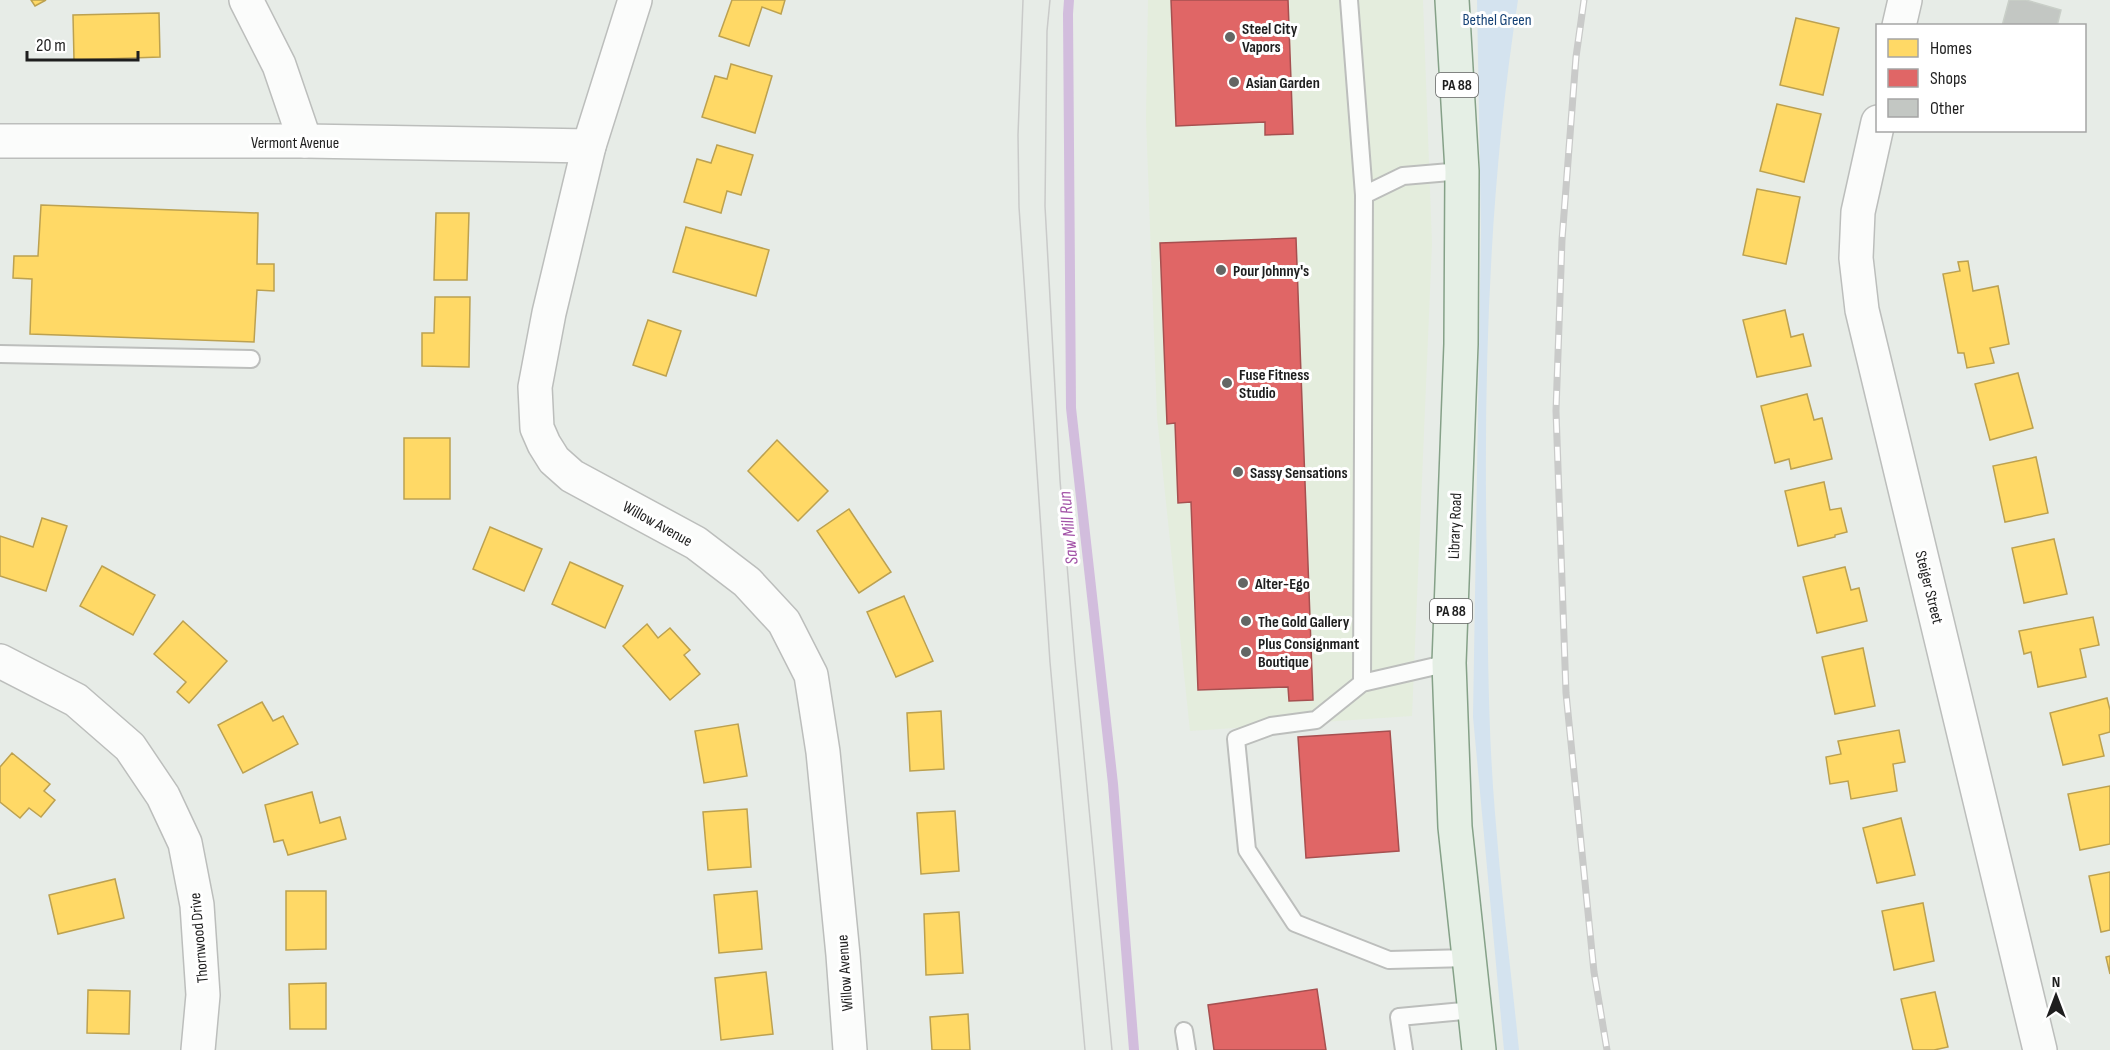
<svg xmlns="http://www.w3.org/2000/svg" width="2110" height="1050" font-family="'Sofia Sans Condensed',sans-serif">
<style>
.commercial{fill:#e4eddd}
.park{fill:#d4e3ef}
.homes{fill:#ffd966;stroke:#bca150;stroke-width:1.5}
.shops{fill:#e06666;stroke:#a65050;stroke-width:1.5}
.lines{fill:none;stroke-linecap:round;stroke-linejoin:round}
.stream{stroke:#d2bddd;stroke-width:10}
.building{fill:#c3c7c3;stroke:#c9cfc8;stroke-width:1.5}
.service-casing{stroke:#bcbebc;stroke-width:20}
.minor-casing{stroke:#bcbebc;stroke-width:36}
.primary-casing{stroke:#85a188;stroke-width:36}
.service{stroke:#fbfcfb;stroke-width:16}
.minor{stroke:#fbfcfb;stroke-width:33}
.primary{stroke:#e5efe5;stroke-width:33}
.tram{stroke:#c9cac9;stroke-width:1.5}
.rail-casing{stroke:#c9cac9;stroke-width:7}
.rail{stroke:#fff;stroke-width:4.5;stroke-dasharray:14;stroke-linecap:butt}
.poi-dot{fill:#646664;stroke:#fff;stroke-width:2}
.labels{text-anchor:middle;stroke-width:6;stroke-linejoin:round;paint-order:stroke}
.shield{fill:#fff;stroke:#626262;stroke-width:1.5}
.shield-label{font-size:15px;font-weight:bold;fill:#1e1e1e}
.park-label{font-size:16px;fill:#144175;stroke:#fff}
.poi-label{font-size:16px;font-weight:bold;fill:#1e1e1e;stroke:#fff;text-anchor:start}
.street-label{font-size:16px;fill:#1e1e1e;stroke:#fff}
.water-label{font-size:18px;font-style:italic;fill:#a252a7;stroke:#fff}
</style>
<rect width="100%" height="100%" fill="#e7ece7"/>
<polygon class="commercial" points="1148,0 1423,0 1432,244 1412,716 1190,731 1157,417 1146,119"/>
<path class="park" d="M1477 0H1518C1489 186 1483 377 1487 565 1488 647 1488 730 1495 813 1501 892 1511 971 1519 1050H1504L1473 717 1481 230Z"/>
<g class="homes">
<polygon points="31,0 46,0 35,6"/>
<polygon points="732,0 785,0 781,14 762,7 749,46 719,36"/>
<polygon points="159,13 160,57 74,60 73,15"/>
<polygon points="1796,18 1839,28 1823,95 1780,85"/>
<polygon points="731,64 772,76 755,133 702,117 715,76 727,79"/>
<polygon points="1777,104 1821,114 1804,182 1760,171"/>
<polygon points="717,145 753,155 741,195 727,191 721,213 684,202 697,159 711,163"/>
<polygon points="1757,189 1800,197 1786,264 1743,255"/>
<polygon points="41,205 258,213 257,264 274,264 274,291 257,290 254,342 30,334 32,279 13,278 14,256 38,256"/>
<polygon points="436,213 469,213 467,280 434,280"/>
<polygon points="686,227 769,250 756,296 673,272"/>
<polygon points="1968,261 1973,291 1998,286 2009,344 1990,348 1994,363 1967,368 1964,353 1958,353 1943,274 1960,271 1958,262"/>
<polygon points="435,297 470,297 469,367 422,366 422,333 434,333"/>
<polygon points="1785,310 1791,337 1803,334 1811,366 1757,377 1743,320"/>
<polygon points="648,320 681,331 666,376 633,365"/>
<polygon points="2018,373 2033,428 1990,440 1975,384"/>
<polygon points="1807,394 1814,420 1822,418 1832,459 1791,469 1789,459 1775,463 1761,406"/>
<rect x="404" y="438" width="46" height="61"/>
<polygon points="777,440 828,491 798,521 748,471"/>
<polygon points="2036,457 2048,513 2005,522 1993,466"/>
<polygon points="1824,482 1830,510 1841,508 1847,532 1835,535 1835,537 1798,546 1785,491"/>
<polygon points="849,509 891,572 859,593 817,531"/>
<polygon points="42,518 67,526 46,591 0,576 0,536 33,547"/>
<polygon points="490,527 542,549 524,591 473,569"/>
<polygon points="2054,539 2067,594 2024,603 2012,548"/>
<polygon points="570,562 623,586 605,628 552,604"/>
<polygon points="102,566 155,595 133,635 80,606"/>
<polygon points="1845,567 1851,590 1859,588 1867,621 1817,633 1803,577"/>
<polygon points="904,596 933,661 896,677 867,612"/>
<polygon points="2093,617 2099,645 2080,649 2086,677 2038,687 2031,652 2024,654 2019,631"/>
<polygon points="183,621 227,661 189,703 177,692 186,682 154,654"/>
<polygon points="647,624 658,638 670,628 690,650 684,655 700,674 670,700 623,646"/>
<polygon points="1863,648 1875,706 1835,714 1822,657"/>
<polygon points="2107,698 2110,710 2110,732 2099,735 2104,756 2063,765 2050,713"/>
<polygon points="262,702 273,721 283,716 298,744 243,773 218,725"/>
<polygon points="941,711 944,769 910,771 907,713"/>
<polygon points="738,724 747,776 704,783 695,731"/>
<polygon points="1899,730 1905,762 1893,764 1897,791 1851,799 1848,781 1830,784 1826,757 1841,754 1838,741"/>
<polygon points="12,753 50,784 44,791 55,800 41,817 29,808 20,818 0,802 0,767"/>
<polygon points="2110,786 2110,844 2080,850 2068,794"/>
<polygon points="312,792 320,823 340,817 346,839 288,855 283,840 274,842 265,805"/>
<polygon points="747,809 751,867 708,870 703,812"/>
<polygon points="955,811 959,871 921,874 917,813"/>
<polygon points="1901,818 1915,875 1877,883 1863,828"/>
<polygon points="2110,872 2110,930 2101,932 2089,876"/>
<polygon points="115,879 124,918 58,934 49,895"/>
<polygon points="286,891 326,891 326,949 286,950"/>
<polygon points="757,891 762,949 719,953 714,895"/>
<polygon points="1923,903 1934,961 1894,970 1882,911"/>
<polygon points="959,912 963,973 926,975 924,914"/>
<polygon points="2110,956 2110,974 2106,957"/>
<polygon points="766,972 773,1034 721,1040 715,978"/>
<polygon points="326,983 326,1029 290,1029 289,984"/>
<polygon points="88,990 130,991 129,1034 87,1033"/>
<polygon points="1935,992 1948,1047 1934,1050 1913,1050 1901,999"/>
<polygon points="968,1014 970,1050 932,1050 930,1017"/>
</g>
<g class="shops">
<polygon points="1171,0 1288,0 1293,134 1265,135 1265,122 1176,126"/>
<polygon points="1296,238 1313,700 1289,701 1288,687 1198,690 1191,502 1178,503 1175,423 1167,424 1160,243"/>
<polygon points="1390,731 1399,851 1306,858 1298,737"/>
<polygon points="1317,989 1326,1050 1214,1050 1208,1005"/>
</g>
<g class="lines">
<polyline class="stream" points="1069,0 1068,14 1071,408 1113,784 1134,1050"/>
</g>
<polygon class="building" points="2009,0 2026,0 2061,10 2057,26 2002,26"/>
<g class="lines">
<g class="service-casing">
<g id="service">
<polyline points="1349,0 1364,195 1362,683"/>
<polyline points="1364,195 1403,176 1462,171"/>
<polyline points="0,354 251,359"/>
<polyline points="1449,663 1362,683 1316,720 1271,726 1236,739 1247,850 1295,923 1389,960 1469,958"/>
<polyline points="1184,1031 1187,1050"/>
<polyline points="1404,1050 1399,1017 1474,1010"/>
</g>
</g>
<g class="minor-casing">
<g id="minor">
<polyline points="246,0 279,65 305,141"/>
<polyline points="635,0 589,146 549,313 535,387 537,428 544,444 554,460 572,476 696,543 747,582 784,622 811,675 823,752 843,955 850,1050"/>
<polyline points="1899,26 1905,0"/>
<polyline points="1878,122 1858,212 1856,258 1862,310 2040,1050"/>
<polyline points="0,141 305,141 589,146"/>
<polyline points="0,661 76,700 130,747 163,796 185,843 197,905 203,995 198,1050"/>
</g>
</g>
<g class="primary-casing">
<polyline id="primary" points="1452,0 1462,171 1461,344 1449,663 1455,827 1479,1050"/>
</g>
<use href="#service" class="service"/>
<use href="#minor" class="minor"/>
<use href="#primary" class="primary"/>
<g class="tram">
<polyline points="1023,0 1018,135 1019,207 1050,662 1085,1050"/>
<polyline points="1050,0 1047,31 1045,206 1060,480 1075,661 1112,1050"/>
</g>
<g class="rail-casing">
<polyline id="rail" points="1584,0 1576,57 1562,240 1556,411 1566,693 1594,972 1607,1050"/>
</g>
<use href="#rail" class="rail"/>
</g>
<g class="poi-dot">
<circle cx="1230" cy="37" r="6"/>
<circle cx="1234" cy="82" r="6"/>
<circle cx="1221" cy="270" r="6"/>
<circle cx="1227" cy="383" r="6"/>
<circle cx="1238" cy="472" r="6"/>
<circle cx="1243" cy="583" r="6"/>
<circle cx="1246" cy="621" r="6"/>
<circle cx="1246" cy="652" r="6"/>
</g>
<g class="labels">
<g class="shield">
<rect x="1436" y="73" width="42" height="24" rx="4.5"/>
<rect x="1430" y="599" width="42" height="24" rx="4.5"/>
</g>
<g class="shield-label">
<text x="1457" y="90">PA 88</text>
<text x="1451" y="616">PA 88</text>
</g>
<g class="park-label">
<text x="1497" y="25">Bethel Green</text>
</g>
<g class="poi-label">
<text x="1242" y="34">Steel City<tspan x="1242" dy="18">Vapors</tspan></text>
<text x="1246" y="88">Asian Garden</text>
<text x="1233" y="276">Pour Johnny's</text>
<text x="1239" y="380">Fuse Fitness<tspan x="1239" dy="18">Studio</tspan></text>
<text x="1250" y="478">Sassy Sensations</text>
<text x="1255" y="589">Alter-Ego</text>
<text x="1258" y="627">The Gold Gallery</text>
<text x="1258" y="649">Plus Consignmant<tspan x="1258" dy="18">Boutique</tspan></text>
</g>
<g class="street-label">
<text x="295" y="148">Vermont Avenue</text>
<text transform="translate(658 523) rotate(29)" y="6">Willow Avenue</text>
<text transform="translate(1454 526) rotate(-88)" y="6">Library Road</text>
<text transform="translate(1930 587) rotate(76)" y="6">Steiger Street</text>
<text transform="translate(198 938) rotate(-95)" y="6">Thornwood Drive</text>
<text transform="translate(844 973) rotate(-94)" y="6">Willow Avenue</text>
</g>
<g class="water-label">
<text transform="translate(1068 528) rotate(-96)" y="6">Saw Mill Run</text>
</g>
</g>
<rect x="1876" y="24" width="210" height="108" fill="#ffffff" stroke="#a5a5a5" stroke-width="1.5"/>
<rect x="1888" y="39" width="30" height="18" fill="#ffd966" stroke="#a5a5a5" stroke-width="1.5"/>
<text x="1930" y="54" font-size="18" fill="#1e1e1e">Homes</text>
<rect x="1888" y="69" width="30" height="18" fill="#e06666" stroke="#a5a5a5" stroke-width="1.5"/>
<text x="1930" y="84" font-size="18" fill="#1e1e1e">Shops</text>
<rect x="1888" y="99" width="30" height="18" fill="#c3c7c3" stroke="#a5a5a5" stroke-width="1.5"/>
<text x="1930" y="114" font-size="18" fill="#1e1e1e">Other</text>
<g transform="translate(2056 996)" stroke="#ffffff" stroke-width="4.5" paint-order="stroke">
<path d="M0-4.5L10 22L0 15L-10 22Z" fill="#1e1e1e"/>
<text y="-9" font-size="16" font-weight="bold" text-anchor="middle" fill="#1e1e1e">N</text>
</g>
<path d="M27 51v9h111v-9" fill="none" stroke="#1e1e1e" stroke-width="3"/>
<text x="36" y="51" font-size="18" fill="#1e1e1e" stroke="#ffffff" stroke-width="4.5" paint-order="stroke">20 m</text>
</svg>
